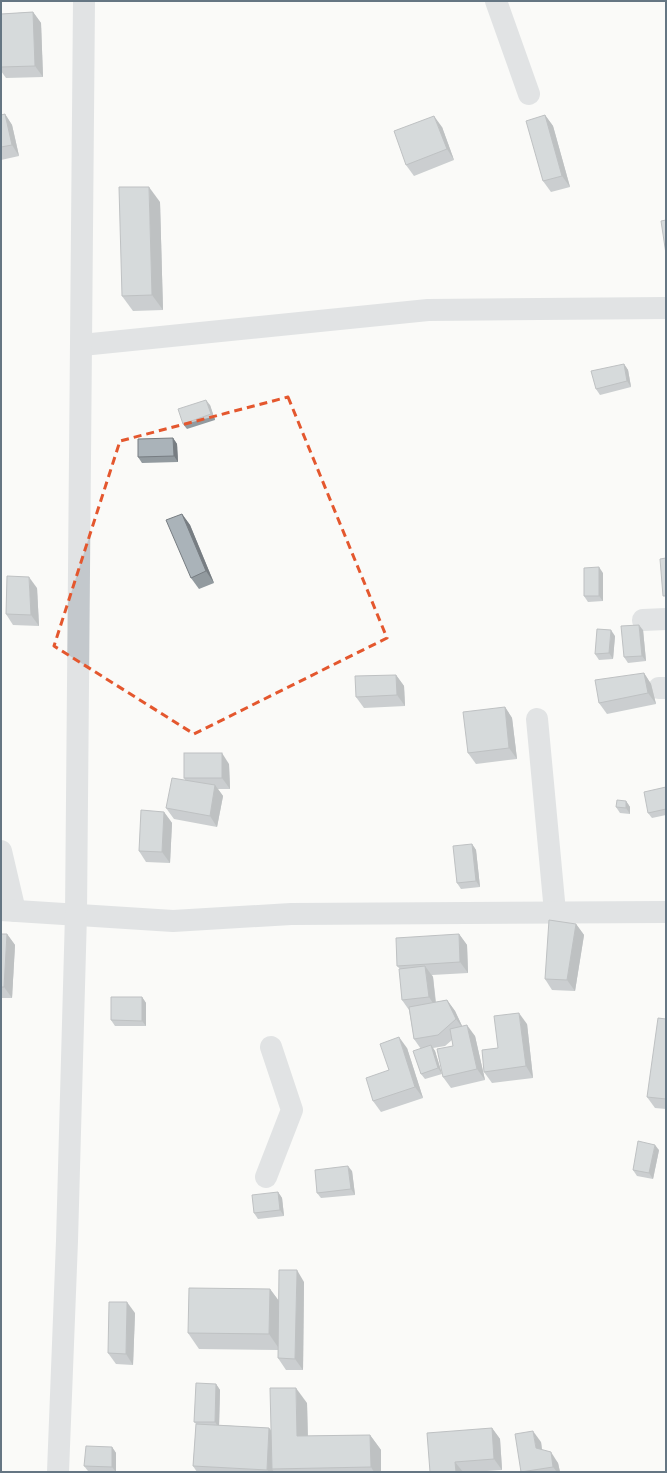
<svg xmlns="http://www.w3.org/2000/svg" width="667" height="1473" font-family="Poppins,sans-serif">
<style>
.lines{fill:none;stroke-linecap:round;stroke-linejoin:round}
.street{stroke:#c3c8cc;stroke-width:22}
.wall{fill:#929a9f}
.shaded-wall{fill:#777d82}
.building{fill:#aab3b9;stroke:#777d82}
.marked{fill:none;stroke:#e4572e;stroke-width:3;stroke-dasharray:8 5;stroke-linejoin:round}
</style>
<rect width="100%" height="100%" fill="#fafaf8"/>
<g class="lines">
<g class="street">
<polyline points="496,1 529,94"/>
<polyline points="82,345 428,310 666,308"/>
<polyline points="643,620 666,619"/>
<polyline points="659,688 666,688"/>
<polyline points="537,719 555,912"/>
<polyline points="1,851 15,911"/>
<polyline points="1,910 173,921 291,914 666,912"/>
<polyline points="266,1177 292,1110 271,1047"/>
<polyline points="58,1472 67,1241 76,914 84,1"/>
</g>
</g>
<g class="wall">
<polygon points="33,12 41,23 43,77 6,78 1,71 1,14"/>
<polygon points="5,114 12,125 19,156 1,160 1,115"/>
<polygon points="545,115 553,126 570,187 551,192 543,181"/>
<polygon points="442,127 454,160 414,176 406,165"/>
<polygon points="160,202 163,310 133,311 122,296"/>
<polygon points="624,364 628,370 631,387 600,395 596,389"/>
<polygon points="210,405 215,420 187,429 183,424"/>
<polygon points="173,438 177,444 178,462 142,463 138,457"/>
<polygon points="182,514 190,525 214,583 199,589 191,578"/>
<polygon points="603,573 603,601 588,602 584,596"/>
<polygon points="37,588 39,626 13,625 6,614"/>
<polygon points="643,630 646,661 628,663 624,657"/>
<polygon points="615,636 613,659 599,660 595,654"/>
<polygon points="644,673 651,684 656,704 607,714 599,703"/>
<polygon points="396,675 404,686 405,706 364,708 356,697"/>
<polygon points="505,707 512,718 517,759 476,764 468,753"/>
<polygon points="229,764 230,789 218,789 223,796 217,827 174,819 166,808 185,780 184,778"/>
<polygon points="666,787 666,815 652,818 648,813"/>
<polygon points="626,801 630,807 630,814 620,813 616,807"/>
<polygon points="164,812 172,823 170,863 146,862 139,851"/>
<polygon points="472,844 476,850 480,887 461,889 457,883"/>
<polygon points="576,924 584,935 575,991 552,990 545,979"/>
<polygon points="1,934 7,934 15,945 12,998 1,998"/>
<polygon points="459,934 467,945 468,973 432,975 433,977 436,1002 447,1000 455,1011 462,1026 475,1036 485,1080 451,1088 443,1077 453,1046 452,1040 445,1046 433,1048 435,1051 442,1074 425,1079 421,1074 421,1049 414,1039 409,1010 402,1000 400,969 397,966"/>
<polygon points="142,997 146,1003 146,1026 115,1026 111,1020"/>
<polygon points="666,1019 666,1109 655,1108 647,1097"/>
<polygon points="527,1024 533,1078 492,1083 484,1072 498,1048"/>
<polygon points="407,1048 423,1098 381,1112 373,1101 389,1070"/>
<polygon points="659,1150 653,1179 637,1176 633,1170"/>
<polygon points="352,1171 355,1195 321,1198 317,1193"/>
<polygon points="278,1192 282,1198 284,1216 258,1219 254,1213"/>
<polygon points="304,1282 303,1370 286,1370 278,1358 278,1350 199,1349 188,1333 270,1289 279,1301"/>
<polygon points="135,1313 133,1365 116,1364 108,1353"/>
<polygon points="216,1384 220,1390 219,1425 269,1428 271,1430 307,1403 308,1436 370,1435 381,1450 381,1472 197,1472 193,1466 196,1424 194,1422"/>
<polygon points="492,1428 500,1439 502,1470 472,1472 430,1472"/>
<polygon points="541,1442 542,1450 558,1463 560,1472 521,1472"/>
<polygon points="112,1447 116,1453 116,1472 88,1471 84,1466"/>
</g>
<g class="shaded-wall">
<polygon points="33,12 41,23 43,77 35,66"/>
<polygon points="5,114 12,125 19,156 12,145"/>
<polygon points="545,115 553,126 570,187 562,176"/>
<polygon points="434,116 442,127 454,160 447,149"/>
<polygon points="149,187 160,202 163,310 152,295"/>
<polygon points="624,364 628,370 631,387 627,381"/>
<polygon points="206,400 210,405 215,420 211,414"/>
<polygon points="173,438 177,444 178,462 174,456"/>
<polygon points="182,514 190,525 214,583 206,571"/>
<polygon points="599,567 603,573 603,601 599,596"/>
<polygon points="29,577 37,588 39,626 31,615"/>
<polygon points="639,625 643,630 646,661 642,656"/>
<polygon points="611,630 615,636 613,659 609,653"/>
<polygon points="644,673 651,684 656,704 648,693"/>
<polygon points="396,675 404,686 405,706 397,695"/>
<polygon points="505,707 512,718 517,759 509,748"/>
<polygon points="222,753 229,764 230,789 222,778"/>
<polygon points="215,785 223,796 217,827 210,816"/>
<polygon points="626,801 630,807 630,814 626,808"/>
<polygon points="164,812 172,823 170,863 162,852"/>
<polygon points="472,844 476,850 480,887 476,881"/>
<polygon points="576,924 584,935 575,991 567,980"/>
<polygon points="7,934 15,945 12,998 4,987"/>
<polygon points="459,934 467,945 468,973 460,962"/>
<polygon points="425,966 433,977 436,1008 429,997"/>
<polygon points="142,997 146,1003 146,1026 142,1021"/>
<polygon points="447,1000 455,1011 464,1030 456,1019"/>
<polygon points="519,1013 527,1024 533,1078 526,1066"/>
<polygon points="467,1025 475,1036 485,1080 477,1069"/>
<polygon points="399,1037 407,1048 423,1098 415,1087"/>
<polygon points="431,1045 435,1051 442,1074 438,1068"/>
<polygon points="655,1145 659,1150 653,1179 649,1173"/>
<polygon points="348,1166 352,1171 355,1195 351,1189"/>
<polygon points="278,1192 282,1198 284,1216 280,1210"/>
<polygon points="297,1270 304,1282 303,1370 295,1359"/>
<polygon points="270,1289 281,1304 280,1350 269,1334"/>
<polygon points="127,1302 135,1313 133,1365 126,1354"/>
<polygon points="216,1384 220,1390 219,1428 215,1422"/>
<polygon points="296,1388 307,1403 308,1452 297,1436"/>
<polygon points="269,1428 277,1439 272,1469 274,1472 269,1472 267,1470"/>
<polygon points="492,1428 500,1439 502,1470 494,1459"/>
<polygon points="533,1431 541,1442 543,1459 536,1448"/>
<polygon points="370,1435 381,1450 381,1472 374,1472 371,1467"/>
<polygon points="112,1447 116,1453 116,1472 112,1467"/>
<polygon points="551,1452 558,1463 560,1472 557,1472 553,1467"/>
<polygon points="455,1462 463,1472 456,1472"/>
</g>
<g class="building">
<polygon points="33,12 35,66 1,67 1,14"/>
<polygon points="5,114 12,145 1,147 1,115"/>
<polygon points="545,115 562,176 543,181 526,121"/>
<polygon points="434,116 447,149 406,165 394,131"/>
<polygon points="119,187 149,187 152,295 122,296"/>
<polygon points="666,220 666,254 661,221"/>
<polygon points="624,364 627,381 596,389 591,371"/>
<polygon points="206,400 211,414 183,424 178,409"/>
<polygon points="173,438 174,456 138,457 138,439"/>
<polygon points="182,514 206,571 191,578 166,520"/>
<polygon points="666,558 666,596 663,596 660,559"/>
<polygon points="599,567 599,596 584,596 584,568"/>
<polygon points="7,576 29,577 31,615 6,614"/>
<polygon points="639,625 642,656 624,657 621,626"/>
<polygon points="597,629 611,630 609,653 595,654"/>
<polygon points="644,673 648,693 599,703 595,680"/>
<polygon points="396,675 397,695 356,697 355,676"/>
<polygon points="505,707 509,748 468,753 463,712"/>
<rect x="184" y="753" width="38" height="25"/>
<polygon points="172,778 215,785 210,816 166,808"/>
<polygon points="666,787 666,809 648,813 644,792"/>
<polygon points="617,800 626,801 626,808 616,807"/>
<polygon points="141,810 164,812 162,852 139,851"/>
<polygon points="472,844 476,881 457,883 453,846"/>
<polygon points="549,920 576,924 567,980 545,979"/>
<polygon points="1,934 7,934 4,987 1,987"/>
<polygon points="459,934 460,962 397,966 396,938"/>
<polygon points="425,966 429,997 402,1000 399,969"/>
<polygon points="111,997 142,997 142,1021 111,1020"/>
<polygon points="447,1000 456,1019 438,1035 414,1039 409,1007"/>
<polygon points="519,1013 526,1066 484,1072 482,1050 498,1048 494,1016"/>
<polygon points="658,1018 666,1019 666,1099 647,1097"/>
<polygon points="467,1025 477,1069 443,1077 437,1049 453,1046 450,1029"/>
<polygon points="399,1037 415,1087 373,1101 366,1078 389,1070 380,1044"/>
<polygon points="431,1045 438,1068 421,1074 413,1051"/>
<polygon points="638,1141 655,1145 649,1173 633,1170"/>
<polygon points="348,1166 351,1189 317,1193 315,1170"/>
<polygon points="278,1192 280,1210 254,1213 252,1195"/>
<polygon points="279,1270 297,1270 295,1359 278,1358"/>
<polygon points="189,1288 270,1289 269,1334 188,1333"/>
<polygon points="109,1302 127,1302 126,1354 108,1353"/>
<polygon points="196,1383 216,1384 215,1422 194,1422"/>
<polygon points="270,1388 296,1388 297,1436 370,1435 371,1467 272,1469"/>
<polygon points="196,1424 269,1428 267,1470 193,1466"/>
<polygon points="492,1428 494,1459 455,1462 456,1472 430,1472 427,1433"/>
<polygon points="533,1431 536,1448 551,1452 553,1467 521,1472 515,1434"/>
<polygon points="86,1446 112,1447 112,1467 84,1466"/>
</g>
<path d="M0 0H667V1473H0ZM288 397 387 638 194 734 54 646 120 441Z" fill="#fafaf8" fill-opacity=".55" fill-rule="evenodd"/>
<path class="marked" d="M288 397 387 638 194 734 54 646 120 441Z"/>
<rect width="667" height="1473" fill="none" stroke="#657683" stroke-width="4"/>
</svg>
